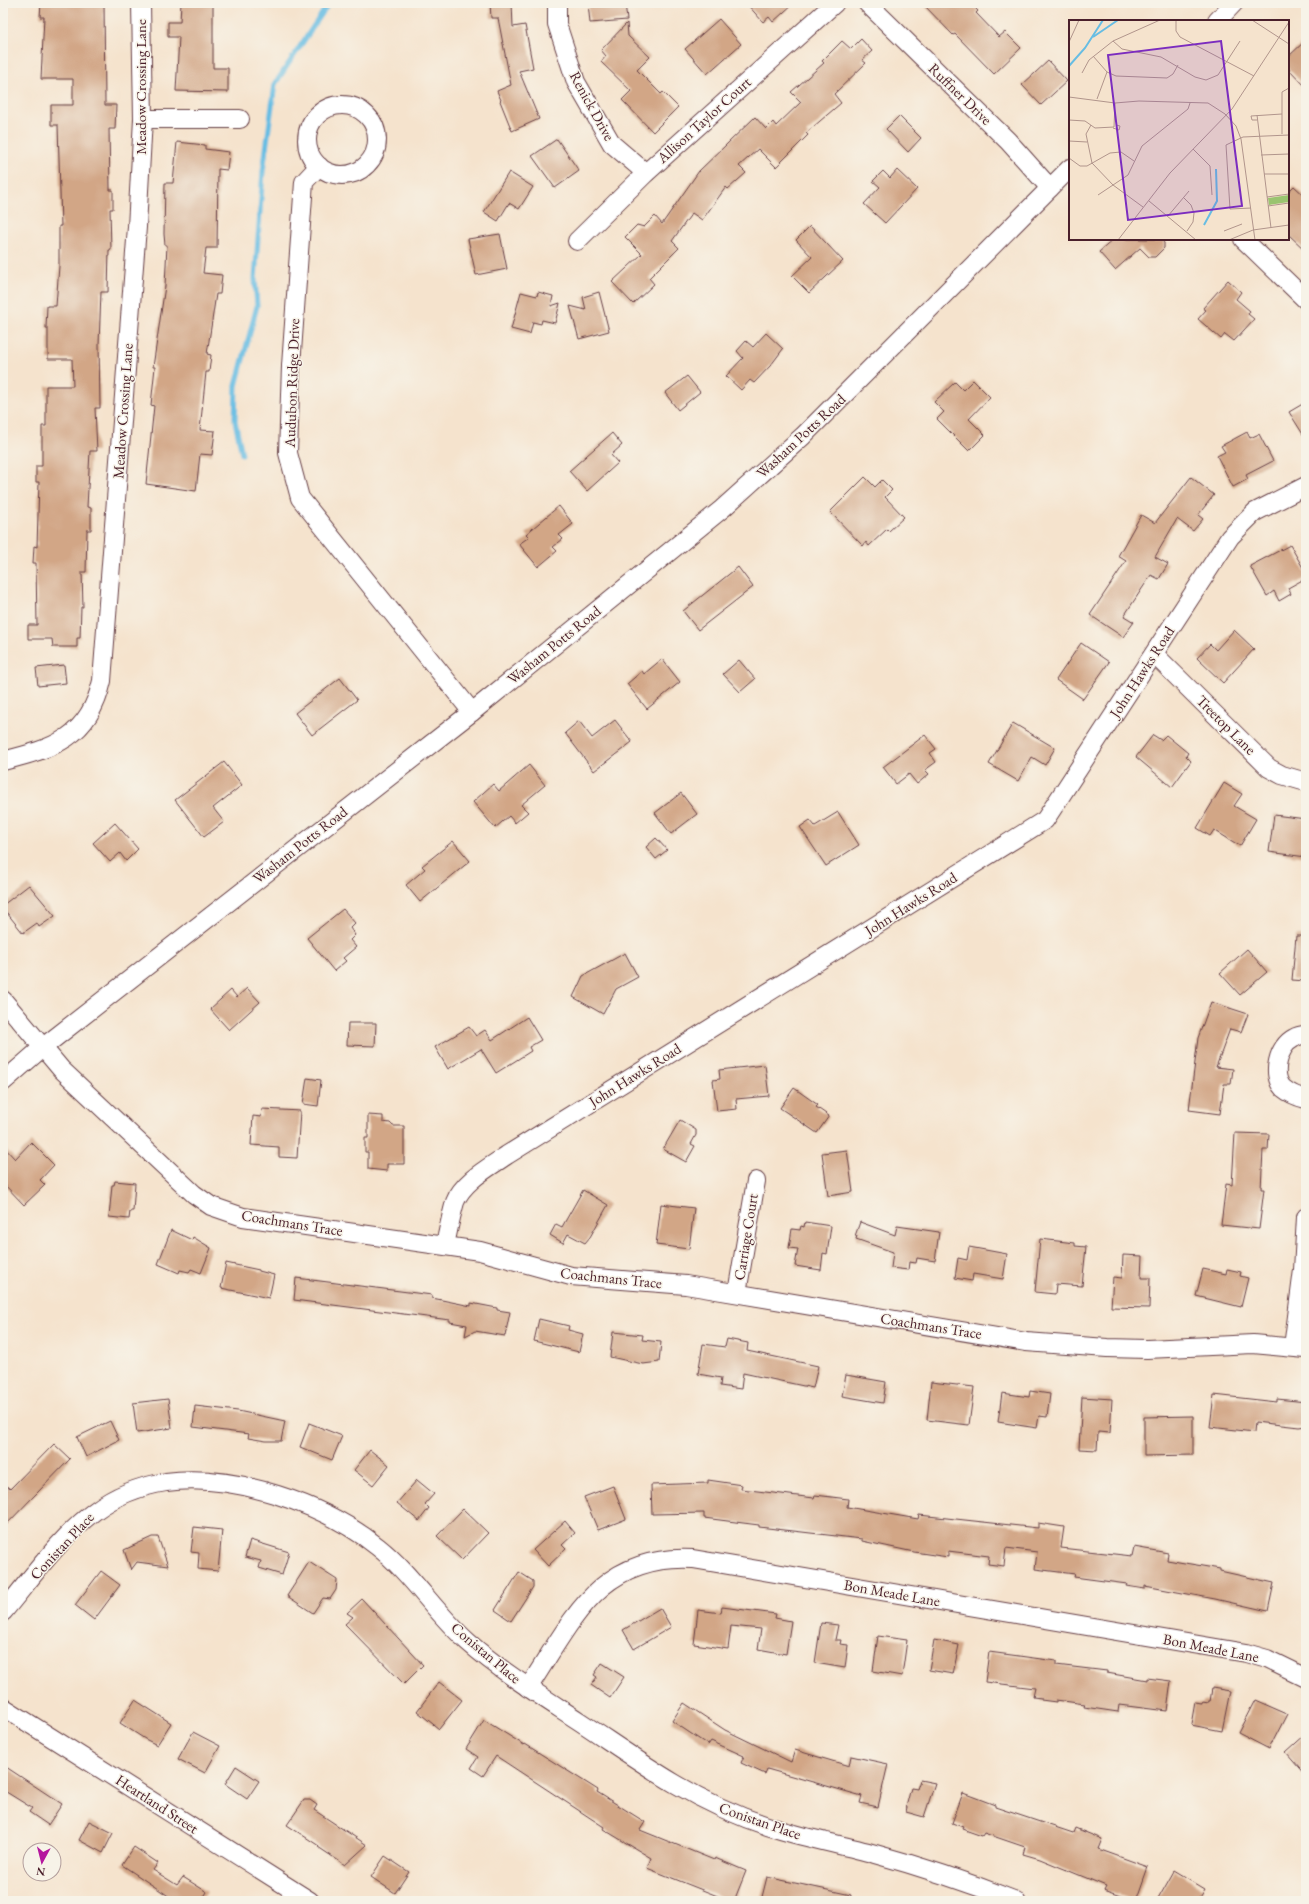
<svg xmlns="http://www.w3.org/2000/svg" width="1309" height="1904" font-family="'EB Garamond',serif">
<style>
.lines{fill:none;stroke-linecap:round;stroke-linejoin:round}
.stream{stroke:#67bde3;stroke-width:5}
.building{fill:#d2a686}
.minor-casing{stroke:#643c43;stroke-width:20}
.minor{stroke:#fff;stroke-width:18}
.labels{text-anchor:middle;stroke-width:3;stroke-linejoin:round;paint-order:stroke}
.street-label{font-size:15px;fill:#4a1f2b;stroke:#f7f3e8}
.inset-river{fill:none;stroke:#67bde3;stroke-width:2}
.inset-road{fill:none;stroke:#b1958c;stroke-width:1}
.view{fill:#7b2cbf;fill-opacity:0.15;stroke:#7b2cbf;stroke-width:2}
.inset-edge{fill:none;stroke:#4a1f2b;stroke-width:2}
</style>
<rect width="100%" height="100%" fill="#f7f3e8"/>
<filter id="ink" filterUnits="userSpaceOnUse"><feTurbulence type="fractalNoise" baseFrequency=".025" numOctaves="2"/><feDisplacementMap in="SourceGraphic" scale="8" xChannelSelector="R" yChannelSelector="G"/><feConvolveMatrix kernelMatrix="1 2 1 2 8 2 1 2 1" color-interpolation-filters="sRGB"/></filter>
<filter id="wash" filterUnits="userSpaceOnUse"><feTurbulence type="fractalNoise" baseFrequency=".012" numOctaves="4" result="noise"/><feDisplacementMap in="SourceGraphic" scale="16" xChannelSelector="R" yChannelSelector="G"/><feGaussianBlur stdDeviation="0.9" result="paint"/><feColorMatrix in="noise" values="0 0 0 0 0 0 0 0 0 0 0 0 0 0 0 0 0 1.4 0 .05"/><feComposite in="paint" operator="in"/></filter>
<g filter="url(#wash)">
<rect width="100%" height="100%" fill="#f5e3cd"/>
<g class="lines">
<polyline class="stream" points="242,454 235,421 236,386 257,306 255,279 263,171 275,84 329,3"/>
</g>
<g id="blocks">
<g class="building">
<polygon points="41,3 104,3 105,105 116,105 115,129 109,129 110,190 113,190 113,209 110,209 111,250 109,250 108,292 101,292 99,344 100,408 95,408 97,451 90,451 87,507 91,508 91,530 87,530 86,572 82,572 83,607 81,607 80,638 77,638 77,647 53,647 52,639 28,639 28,625 37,625 36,563 33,563 34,546 37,547 39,482 36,482 36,466 42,466 42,426 46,426 46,386 73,386 72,359 48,359 48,328 46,328 47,306 56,306 59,266 59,226 61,226 58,125 51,125 51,105 73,105 73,79 41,79 44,17 40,17"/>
<polygon points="181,3 213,3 213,68 228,68 228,92 176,91 179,37 168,37 168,22 180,22"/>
<polygon points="490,3 512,3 513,27 525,25 533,68 519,71 539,119 512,131 500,101 501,100 497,91 511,85 498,18 491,18"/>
<polygon points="588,3 625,3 627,20 590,23"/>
<polygon points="746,3 794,3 773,22 769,17 763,22"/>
<polygon points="922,3 970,3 978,11 976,13 999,37 1005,32 1021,48 994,74 955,34 953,35"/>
<polygon points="719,19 741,44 707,74 685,49"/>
<polygon points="627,23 628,36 650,57 637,70 661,94 663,92 678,107 653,132 622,100 631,91 601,62 606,56 601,50"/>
<polygon points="861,39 872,51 862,60 866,63 834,94 841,103 806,133 808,135 776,167 758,149 739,166 746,173 728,189 726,187 702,220 692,213 672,241 679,248 649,278 654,284 633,304 612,282 642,254 625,237 637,225 644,227 655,216 662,224 699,171 755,117 766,129 773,122 776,126 801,102 791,92 824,63 822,61 842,41 851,49"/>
<polygon points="1306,40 1306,87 1288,68 1288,57"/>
<polygon points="1048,61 1067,81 1041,105 1022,85"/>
<polygon points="899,116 921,138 908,152 886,129"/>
<polygon points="557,139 579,171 555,188 532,156"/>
<polygon points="177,142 205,145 205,149 229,152 227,170 218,169 217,248 206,248 203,273 222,275 220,294 216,294 207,354 211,355 209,372 206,372 200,430 215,431 212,455 200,454 196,491 146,484 154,406 151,405 155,367 153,367 165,286 167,245 165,245 164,234 165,183 173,183"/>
<polygon points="897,170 917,189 885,223 864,204 880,187 873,181 883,171 890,178"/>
<polygon points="509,172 533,187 519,209 509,203 498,221 484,212"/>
<polygon points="1294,186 1306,197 1306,251 1288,234 1288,192"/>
<polygon points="810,226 843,261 809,293 792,276 812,257 796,240"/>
<polygon points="500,234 507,269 476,275 468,239"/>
<polygon points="1114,239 1161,239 1164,243 1164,248 1155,257 1149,257 1140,248 1115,270 1099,252"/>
<polygon points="1228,280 1241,292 1236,299 1250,311 1248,314 1254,319 1234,341 1225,334 1221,339 1198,319 1206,310 1203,308"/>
<polygon points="521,292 537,296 538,292 553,296 551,306 560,303 555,323 542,320 541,324 533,322 530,334 511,329"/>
<polygon points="599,292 609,331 579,339 570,306 586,310 583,297"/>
<polygon points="766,333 783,349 771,365 754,383 750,380 741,390 726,376 743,358 737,351 746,341 753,347"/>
<polygon points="687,376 700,392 678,410 665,393"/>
<polygon points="973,380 990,397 969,419 985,435 969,451 937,419 944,412 934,402 955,382 963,390"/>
<polygon points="1306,402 1306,439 1289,412"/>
<polygon points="1247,432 1250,438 1259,434 1273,461 1246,475 1248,479 1233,487 1217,456 1225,452 1221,446"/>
<polygon points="612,433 622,445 611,455 618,463 587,491 569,471"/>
<polygon points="865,477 875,487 882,480 892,490 885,497 904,517 889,531 887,529 869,546 866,542 863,546 830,512"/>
<polygon points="1191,477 1214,495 1198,515 1203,519 1193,531 1177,519 1155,557 1168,564 1159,579 1151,575 1124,616 1134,622 1123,637 1090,615 1126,561 1118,556 1141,515 1155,523"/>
<polygon points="559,506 573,524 559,535 563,539 553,547 557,551 538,567 519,544 529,537 526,534"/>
<polygon points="1290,545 1306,573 1306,578 1288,588 1291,594 1279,601 1274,591 1267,596 1250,566"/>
<polygon points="738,567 753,587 698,630 683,611"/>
<polygon points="1234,630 1254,649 1223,683 1197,658 1210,644 1216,650"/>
<polygon points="1081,643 1109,662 1083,699 1056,680"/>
<polygon points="662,659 680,682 647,709 627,684 642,671 644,674"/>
<polygon points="739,660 755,679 740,692 723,674"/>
<polygon points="64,665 66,683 38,686 36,668"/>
<polygon points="340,678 357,700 312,735 295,713"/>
<polygon points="615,720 632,742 594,771 565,733 579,721 592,738"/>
<polygon points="1013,723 1055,748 1045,765 1032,757 1018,781 989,764"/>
<polygon points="925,735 936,749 930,753 936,762 925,770 929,774 917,784 909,774 896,784 883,767"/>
<polygon points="1153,735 1161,740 1166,735 1188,753 1186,756 1191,761 1172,787 1136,757"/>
<polygon points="224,762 242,785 213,808 224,822 204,837 175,800"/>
<polygon points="529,765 545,785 521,805 528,812 515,823 509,816 495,828 473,802 493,784 499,791"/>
<polygon points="1224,783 1242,794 1234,806 1256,819 1240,846 1214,830 1210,836 1197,828"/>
<polygon points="681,793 697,814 671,834 655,813"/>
<polygon points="838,812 859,845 826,866 800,827 810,820 815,826"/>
<polygon points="1274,815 1306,819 1306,857 1269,852"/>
<polygon points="115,823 138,849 126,861 120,853 110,862 93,843"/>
<polygon points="656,838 667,850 656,859 646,847"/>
<polygon points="453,841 470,861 420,902 406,885 425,869 422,866"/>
<polygon points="29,885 55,916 39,927 37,923 23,933 3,908 3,905"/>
<polygon points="343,909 355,923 350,928 355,935 350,940 356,947 343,958 346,961 334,971 307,938"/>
<polygon points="1296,936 1306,936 1306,981 1292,980"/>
<polygon points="1247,949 1267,972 1240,995 1220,973"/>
<polygon points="625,953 638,977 616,989 603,1014 573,997 583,976"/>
<polygon points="247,988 260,1002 229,1030 210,1009 231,990 237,997"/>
<polygon points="1211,1002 1248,1014 1241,1032 1230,1029 1216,1067 1233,1069 1231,1084 1224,1084 1220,1114 1189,1110 1198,1038"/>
<polygon points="527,1017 541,1040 529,1047 531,1051 496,1073 481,1049 448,1069 435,1047 469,1027 476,1036 485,1030 492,1040"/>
<polygon points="348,1023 376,1023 375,1046 347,1045"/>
<polygon points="765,1065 769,1096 736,1099 737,1109 717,1111 713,1080 720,1079 719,1070"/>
<polygon points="307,1078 321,1080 318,1106 303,1104"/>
<polygon points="794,1088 818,1105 816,1107 829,1116 817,1133 780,1108"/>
<polygon points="262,1109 300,1111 297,1158 279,1157 279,1147 251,1145 253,1116 261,1117"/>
<polygon points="368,1115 383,1116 383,1122 390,1123 393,1126 404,1126 404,1164 387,1164 387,1171 368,1169 368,1152 365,1152 365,1138 368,1138"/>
<polygon points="680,1120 696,1130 696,1135 691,1144 695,1146 686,1162 663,1149"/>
<polygon points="1235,1133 1269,1134 1268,1150 1263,1150 1261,1189 1264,1189 1259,1229 1221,1225 1226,1184 1232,1185"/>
<polygon points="31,1142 54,1165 40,1180 45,1185 24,1205 3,1183 3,1146 15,1159"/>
<polygon points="847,1150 853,1192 828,1196 822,1153"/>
<polygon points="115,1181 135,1183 133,1211 130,1211 129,1219 109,1217 112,1185 114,1185"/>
<polygon points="583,1190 608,1205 590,1237 585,1243 568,1234 563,1243 550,1235 556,1224 562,1227"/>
<polygon points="661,1204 694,1208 689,1249 656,1245"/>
<polygon points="805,1222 831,1226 827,1254 823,1253 821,1270 795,1266 798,1249 789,1248 792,1229 800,1230 801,1226 804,1227"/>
<polygon points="860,1222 895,1235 897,1226 939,1232 935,1261 917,1258 916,1263 909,1262 908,1270 891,1268 893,1252 856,1239 857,1236 855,1236"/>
<polygon points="171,1230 192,1240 193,1237 211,1248 201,1273 191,1269 189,1272 180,1270 179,1273 158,1264"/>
<polygon points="1040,1239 1075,1243 1075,1246 1086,1247 1082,1286 1056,1284 1055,1294 1035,1292"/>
<polygon points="969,1247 1007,1254 1003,1279 973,1274 972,1281 955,1278 958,1258 967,1260"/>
<polygon points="1123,1255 1142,1256 1141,1278 1150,1278 1149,1308 1111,1307 1113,1277 1122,1278"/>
<polygon points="226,1263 259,1270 259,1271 274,1275 269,1298 221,1288"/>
<polygon points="1203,1269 1226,1274 1227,1269 1241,1272 1240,1276 1248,1278 1241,1307 1196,1296"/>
<polygon points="296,1278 432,1295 432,1298 471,1306 471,1303 497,1308 497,1310 510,1312 505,1336 475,1331 465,1336 467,1325 450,1322 450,1320 294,1300"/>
<polygon points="539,1319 569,1326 568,1330 583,1334 579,1352 534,1341"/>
<polygon points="613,1332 643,1335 642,1340 661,1342 659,1362 643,1364 610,1357"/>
<polygon points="727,1339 748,1343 747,1351 818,1366 813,1388 743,1373 741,1389 720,1386 721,1378 698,1374 703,1344 725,1347"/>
<polygon points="846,1375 886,1382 883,1403 842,1396"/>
<polygon points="931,1382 974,1387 969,1425 927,1420"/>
<polygon points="1030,1391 1050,1394 1047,1417 1039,1416 1037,1428 998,1422 1002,1393 1029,1397"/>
<polygon points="1214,1395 1277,1402 1277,1399 1306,1402 1306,1426 1299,1427 1255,1422 1254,1432 1210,1427"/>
<polygon points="1082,1397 1112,1399 1110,1433 1098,1432 1097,1450 1079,1449"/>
<polygon points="168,1399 172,1428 137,1433 133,1403"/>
<polygon points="195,1406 238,1411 285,1421 281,1441 266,1441 248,1438 249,1434 193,1427"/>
<polygon points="1193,1416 1193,1455 1144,1456 1144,1417"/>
<polygon points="110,1421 119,1440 86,1457 77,1437"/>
<polygon points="309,1423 342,1436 332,1460 300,1447"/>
<polygon points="54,1444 70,1459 3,1528 3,1483 10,1489"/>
<polygon points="370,1450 389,1465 373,1485 354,1470"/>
<polygon points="417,1480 434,1494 425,1504 429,1508 419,1521 397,1503"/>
<polygon points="708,1480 742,1485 741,1489 814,1498 815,1495 848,1499 847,1507 918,1519 919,1515 1038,1528 1038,1523 1064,1527 1061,1548 1132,1556 1134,1547 1168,1553 1167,1560 1220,1569 1220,1571 1274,1583 1268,1611 1215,1599 1145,1586 1145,1589 1126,1586 1127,1584 1074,1577 1075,1574 1035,1569 1037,1552 1006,1548 1004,1566 988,1564 989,1556 948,1551 948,1557 914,1552 862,1541 862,1539 759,1527 759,1525 704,1518 704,1513 652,1514 651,1485 708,1483"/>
<polygon points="613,1486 626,1519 598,1530 584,1497"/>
<polygon points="463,1509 488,1533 462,1560 437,1536"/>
<polygon points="565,1521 575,1533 562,1545 566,1549 548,1566 533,1550"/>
<polygon points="194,1527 222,1530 218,1571 198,1569 199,1553 191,1552"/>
<polygon points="152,1537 158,1537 168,1566 137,1562 131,1570 124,1550"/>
<polygon points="250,1540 289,1552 282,1575 259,1568 261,1561 245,1557"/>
<polygon points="309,1562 337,1580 336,1590 330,1599 323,1598 313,1613 287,1596"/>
<polygon points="101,1571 120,1585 94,1620 75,1605"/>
<polygon points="519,1572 533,1581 533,1587 511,1621 495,1610"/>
<polygon points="362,1599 423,1665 404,1684 345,1624 353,1617 347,1613"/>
<polygon points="722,1607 776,1614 775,1618 791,1621 786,1654 758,1649 761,1629 731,1626 728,1649 694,1644 698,1610 721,1613"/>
<polygon points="660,1608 671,1627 634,1649 623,1630"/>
<polygon points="821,1623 838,1625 835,1640 841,1640 840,1644 848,1645 845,1668 815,1663"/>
<polygon points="878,1636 907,1640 902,1676 873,1671"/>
<polygon points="934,1640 959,1645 953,1674 929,1670"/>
<polygon points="989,1652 1056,1661 1056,1665 1107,1671 1107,1673 1147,1680 1147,1678 1171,1681 1167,1711 1119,1705 1118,1712 1084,1707 1085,1704 1056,1700 1056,1702 1041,1700 1041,1698 1033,1697 1035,1688 985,1682"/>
<polygon points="602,1663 624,1677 610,1698 591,1685 597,1677 594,1675"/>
<polygon points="439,1682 462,1700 439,1729 417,1711"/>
<polygon points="1212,1688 1230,1691 1222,1731 1191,1725 1195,1702 1203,1703 1203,1701 1210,1702"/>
<polygon points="135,1700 171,1723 157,1745 145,1739 120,1723"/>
<polygon points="1255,1700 1287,1714 1269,1749 1238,1733"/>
<polygon points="684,1703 725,1730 791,1762 795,1750 849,1766 851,1756 888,1764 878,1807 860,1803 862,1796 767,1769 765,1774 741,1763 744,1756 711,1741 708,1745 672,1721"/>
<polygon points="484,1720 524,1745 525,1744 598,1790 597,1792 645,1822 640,1830 714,1860 715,1858 746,1871 734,1901 719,1901 720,1897 647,1868 651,1858 603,1829 604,1827 496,1756 483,1776 471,1768 478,1757 466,1749"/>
<polygon points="193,1732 220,1746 205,1773 178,1759"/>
<polygon points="1306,1734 1306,1775 1286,1752"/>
<polygon points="3,1765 62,1804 48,1825 29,1812 32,1808 3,1790"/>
<polygon points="236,1766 259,1781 247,1799 225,1784"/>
<polygon points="920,1780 935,1783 924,1817 906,1812 907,1807 906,1807 911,1788 917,1789"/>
<polygon points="963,1793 995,1805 995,1807 1073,1833 1075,1828 1102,1839 1098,1849 1148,1867 1136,1901 1104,1890 1106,1886 1040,1859 1023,1854 1025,1847 984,1833 982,1836 962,1829 963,1827 952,1823"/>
<polygon points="304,1800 310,1800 317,1805 314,1810 367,1845 345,1865 318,1847 319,1846 287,1825"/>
<polygon points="89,1821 113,1833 103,1853 79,1840"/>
<polygon points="134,1847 158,1863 153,1870 177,1885 183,1877 207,1892 201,1901 176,1901 122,1865"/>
<polygon points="385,1856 409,1872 395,1893 371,1877"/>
<polygon points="1174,1871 1204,1889 1197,1901 1157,1901"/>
<polygon points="767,1877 851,1895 850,1901 761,1901"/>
</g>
</g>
</g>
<g filter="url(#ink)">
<use href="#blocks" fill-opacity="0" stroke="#643c43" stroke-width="1"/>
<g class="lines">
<g class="minor-casing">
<g id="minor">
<polyline points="557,3 557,24 576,82 612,144 646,173"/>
<polyline points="867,3 1008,141 1050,188"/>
<polyline points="1217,21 1234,3"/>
<circle cx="342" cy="140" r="35"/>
<polyline points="143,119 240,119"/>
<polyline points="319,166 304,182 291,366 288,453 300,498 472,712"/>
<polyline points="1243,239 1306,300"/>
<polyline points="577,241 646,173 835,3"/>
<polyline points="1154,654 1269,768 1282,775 1306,782"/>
<path d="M3 761C54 748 89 738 102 681L137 227 143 119 141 3"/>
<polyline points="3,1000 61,1069 194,1194 211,1206 243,1217 480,1251 571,1276 686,1285 1026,1342 1107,1348 1147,1349 1253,1344 1306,1349"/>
<path d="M1306 1035C1302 1035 1297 1036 1294 1038 1278 1046 1271 1075 1283 1088 1289 1093 1298 1097 1306 1099"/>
<polyline points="3,1082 42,1048 472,712 722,509 803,436 1070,168"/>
<path d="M445 1245C448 1231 451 1216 455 1202 463 1181 490 1167 507 1155L1045 820 1230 537 1255 512 1306 486"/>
<polyline points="737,1293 756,1181"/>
<polyline points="1293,1347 1303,1270 1306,1217"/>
<path d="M3 1612C30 1580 61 1536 95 1511 115 1496 141 1486 166 1482 234 1473 325 1504 378 1547 412 1574 435 1613 468 1642 502 1672 541 1696 579 1721 611 1742 642 1764 674 1783 706 1802 741 1818 777 1829 809 1839 843 1845 875 1854 923 1867 970 1883 1016 1901"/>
<path d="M528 1688C573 1620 599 1554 693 1559L1246 1653 1267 1659 1306 1678"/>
<polyline points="3,1707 310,1901"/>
</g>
</g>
<use href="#minor" class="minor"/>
</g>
</g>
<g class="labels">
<g class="street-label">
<text transform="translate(141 87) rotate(-90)" y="5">Meadow Crossing Lane</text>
<text transform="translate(960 94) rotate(44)" y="5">Ruffner Drive</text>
<text transform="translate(592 106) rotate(61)" y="5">Renick Drive</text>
<text transform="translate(704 120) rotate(-42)" y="5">Allison Taylor Court</text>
<text transform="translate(292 383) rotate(-88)" y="5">Audubon Ridge Drive</text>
<text transform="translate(123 411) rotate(-86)" y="5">Meadow Crossing Lane</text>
<text transform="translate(801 436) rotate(-43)" y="5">Washam Potts Road</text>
<text transform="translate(554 645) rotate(-39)" y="5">Washam Potts Road</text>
<text transform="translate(1142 672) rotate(-57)" y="5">John Hawks Road</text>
<text transform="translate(1226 725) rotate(45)" y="5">Treetop Lane</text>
<text transform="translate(300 845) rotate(-38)" y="5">Washam Potts Road</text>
<text transform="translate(911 904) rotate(-32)" y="5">John Hawks Road</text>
<text transform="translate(635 1075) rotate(-32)" y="5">John Hawks Road</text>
<text transform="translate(292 1223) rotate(9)" y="5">Coachmans Trace</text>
<text transform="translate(746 1237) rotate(-81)" y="5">Carriage Court</text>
<text transform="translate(611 1278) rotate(6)" y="5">Coachmans Trace</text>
<text transform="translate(931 1326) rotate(9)" y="5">Coachmans Trace</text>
<text transform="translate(62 1546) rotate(-47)" y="5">Conistan Place</text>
<text transform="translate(892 1593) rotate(10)" y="5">Bon Meade Lane</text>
<text transform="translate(1211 1648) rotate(11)" y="5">Bon Meade Lane</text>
<text transform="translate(486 1653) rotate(40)" y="5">Conistan Place</text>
<text transform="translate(157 1804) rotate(33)" y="5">Heartland Street</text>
<text transform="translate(760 1821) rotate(19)" y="5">Conistan Place</text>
</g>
</g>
<g transform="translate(1069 20)">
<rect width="220" height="220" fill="#f5e3cd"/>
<path d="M220 175V182L200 185 199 178Z" fill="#9ac470"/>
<path class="inset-river" d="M24 17 49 0M0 46 16 28 34 0M135 205 148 181 147 149"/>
<path class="inset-road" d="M107 0V11L111 17 185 56M183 0 220 24M44 21 53 29 92 37 126 57 137 60 149 55 171 21M0 22 10 0M24 36 38 52 47 56 98 58 104 54 109 45M13 53 20 40 44 21 91 0M0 77 46 83 70 81 139 83 156 94 167 106 172 119 186 220M28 79 38 52M188 95 202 208M0 100 16 101 26 108 45 107 46 83M188 100H183L182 96 213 94M22 105 17 114 23 143 44 165 74 187M44 108 50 110 51 106 47 105M213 114V72L220 68M0 121 18 122M124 129 141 146 143 175M192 135 220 134M0 138 11 146H18L41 133 52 132 65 141M195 154H220M29 175 59 155 73 126 119 89 121 83M198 177 220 174M115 178 122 185 125 193 124 202 118 211M80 181 127 220M199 186 220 183M182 188 161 189 157 125 174 117 220 115M99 196 120 171M155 211 173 204M49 220 101 153 163 89 220 2M160 220 184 210 220 205"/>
<path class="view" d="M152 21 173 186 59 200 39 35Z"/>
<rect width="220" height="220" class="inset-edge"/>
</g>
<rect width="1309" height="1904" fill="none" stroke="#f7f3e8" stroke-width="16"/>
<g transform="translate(42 1862) rotate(187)"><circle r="19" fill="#f7f3e8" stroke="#b29e9c"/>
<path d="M0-3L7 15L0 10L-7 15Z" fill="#b5179e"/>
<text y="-6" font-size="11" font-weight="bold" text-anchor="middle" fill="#4a1f2b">N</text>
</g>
</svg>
